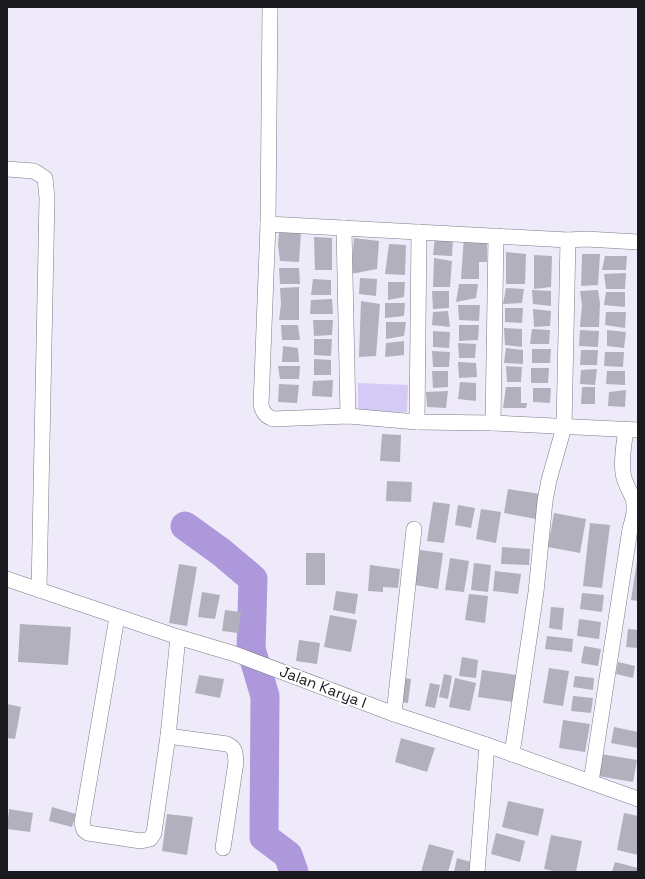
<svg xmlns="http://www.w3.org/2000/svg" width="645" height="879" font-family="'Space Grotesk',sans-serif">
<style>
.green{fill:#d5c9f6}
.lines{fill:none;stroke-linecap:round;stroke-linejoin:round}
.river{stroke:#ac98da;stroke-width:29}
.building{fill:#b3b0bd}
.minor-casing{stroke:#7d7a86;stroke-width:16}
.minor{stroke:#fff;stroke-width:15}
.labels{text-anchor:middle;stroke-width:4;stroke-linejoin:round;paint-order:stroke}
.street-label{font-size:15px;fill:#1a191e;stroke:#fff}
</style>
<rect width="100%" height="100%" fill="#eeeaf9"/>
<polygon class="green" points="358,383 408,385 407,412 358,411"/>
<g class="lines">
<polyline class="river" points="185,526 221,552 253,579 251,649 265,696 264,837 288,855 294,872"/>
</g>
<g class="building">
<polygon points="279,232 301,232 299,262 280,261 278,245"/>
<polygon points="435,236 453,238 452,256 433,255"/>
<polygon points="314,237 332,238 332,270 315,270"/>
<polygon points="464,237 487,239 487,262 479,262 479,279 461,279"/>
<polygon points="354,238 379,241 377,269 351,274"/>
<polygon points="389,244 406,245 405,275 385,274"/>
<polygon points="506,252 526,254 525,284 506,284"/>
<polygon points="582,254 600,254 598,285 581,286"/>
<polygon points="534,255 552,256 551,287 534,289"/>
<polygon points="605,256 627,256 626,270 602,270"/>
<polygon points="434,258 452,261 450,287 433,287"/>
<polygon points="279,268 299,268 300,284 280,284"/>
<polygon points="626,273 625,289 606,289 604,274"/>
<polygon points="360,278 377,279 376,296 359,294"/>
<polygon points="313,279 331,280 331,295 311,295"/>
<polygon points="388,282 405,282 404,297 388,300"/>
<polygon points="459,284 478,284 476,298 456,302"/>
<polygon points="299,287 299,320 279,320 281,304 280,288"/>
<polygon points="506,288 524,289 522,303 503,304"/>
<polygon points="532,290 551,291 551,306 533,304"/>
<polygon points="598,290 600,303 599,327 580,327 582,305 580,291"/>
<polygon points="432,291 449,291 449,308 433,309"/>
<polygon points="606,292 625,292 625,307 604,305"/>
<polygon points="332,299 333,314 310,314 311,300"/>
<polygon points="361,301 380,304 376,356 359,357"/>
<polygon points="385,303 405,303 404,316 385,318"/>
<polygon points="458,305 480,305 479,321 459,320"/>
<polygon points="505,308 523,308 522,323 505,322"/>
<polygon points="533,309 551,311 550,326 534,327"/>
<polygon points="448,311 450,327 432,325 433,312"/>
<polygon points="606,312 626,312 625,328 605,325"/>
<polygon points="313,320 333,320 332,335 314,336"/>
<polygon points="386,322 406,322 404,336 386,339"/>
<polygon points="281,325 298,325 300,340 282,340"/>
<polygon points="459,325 479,325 478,340 459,341"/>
<polygon points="504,328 522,329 522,347 505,345"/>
<polygon points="532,329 550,330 549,344 530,344"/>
<polygon points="580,330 599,331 598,347 579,346"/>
<polygon points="607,330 626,332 624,348 607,346"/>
<polygon points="433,331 450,332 449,348 433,347"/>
<polygon points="314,339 332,339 331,356 314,355"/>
<polygon points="404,341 404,355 385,357 386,343"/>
<polygon points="458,343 476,344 475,358 459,358"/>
<polygon points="283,346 298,348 299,362 282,362"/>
<polygon points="506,348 523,350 523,364 504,363"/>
<polygon points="532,349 551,349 550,363 532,363"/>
<polygon points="581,350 598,350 597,365 580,365"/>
<polygon points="432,351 450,352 449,367 433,367"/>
<polygon points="605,352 624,352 623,367 604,366"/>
<polygon points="314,359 331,360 331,375 314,375"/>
<polygon points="458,362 476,363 477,377 459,378"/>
<polygon points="278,366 300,366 299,379 280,379"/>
<polygon points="506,366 522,367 521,382 507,382"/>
<polygon points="531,368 549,368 548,383 531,383"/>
<polygon points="597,369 595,385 580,384 581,370"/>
<polygon points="432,371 448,371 448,387 433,388"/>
<polygon points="607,371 625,371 625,385 606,384"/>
<polygon points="333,380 332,397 312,396 313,381"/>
<polygon points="460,382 476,383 476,401 458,399"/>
<polygon points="279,384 299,385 297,403 278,402"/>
<polygon points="506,387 521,387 521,403 527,403 526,408 503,408"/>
<polygon points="582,387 595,387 595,404 581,404"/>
<polygon points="533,388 551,388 550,403 533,402"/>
<polygon points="626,390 625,407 608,406 609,392"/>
<polygon points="448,391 446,408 427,407 426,392"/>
<polygon points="382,434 401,435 400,462 380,461"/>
<polygon points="387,481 412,482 411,502 386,501"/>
<polygon points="508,489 540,494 536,519 504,513"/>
<polygon points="433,502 450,504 444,543 427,541"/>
<polygon points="458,505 475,508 471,528 455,525"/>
<polygon points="481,509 501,512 496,543 476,539"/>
<polygon points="554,513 586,519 580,553 548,547"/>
<polygon points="590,523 610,525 602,588 583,586"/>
<polygon points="502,547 530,549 529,565 501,564"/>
<polygon points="420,550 443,553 438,589 415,585"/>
<rect x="306" y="553" width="19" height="32"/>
<polygon points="450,558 469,561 464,592 445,590"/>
<polygon points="637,561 638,561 638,601 631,600"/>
<polygon points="474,563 491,565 488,592 471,590"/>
<polygon points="179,564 197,567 187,626 169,623"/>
<polygon points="370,565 400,569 398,588 383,587 383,592 368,591"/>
<polygon points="495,571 521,574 518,594 493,591"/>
<polygon points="336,591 358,594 355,614 333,610"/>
<polygon points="202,592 220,595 215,619 198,617"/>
<polygon points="582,593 604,595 602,612 580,609"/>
<polygon points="469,594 488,596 485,623 465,620"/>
<polygon points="551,607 564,608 562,630 549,628"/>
<polygon points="225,610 241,612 238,633 222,631"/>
<polygon points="330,615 357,620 351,652 324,647"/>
<polygon points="579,619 601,622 599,639 577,636"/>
<polygon points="20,624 71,627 68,665 18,662"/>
<polygon points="628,629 638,630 638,648 626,647"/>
<polygon points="547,636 573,639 572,652 545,649"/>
<polygon points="299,640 320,643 317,664 296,661"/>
<polygon points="584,646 601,649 598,666 581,663"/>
<polygon points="462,657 478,660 476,678 459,676"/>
<polygon points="618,662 635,666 633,678 616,674"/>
<polygon points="549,668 569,671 563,706 543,703"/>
<polygon points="482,670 516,675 513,702 478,697"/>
<polygon points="444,674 452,676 448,699 439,697"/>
<polygon points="199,675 224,679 220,698 195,693"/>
<polygon points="575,676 594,678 593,690 573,687"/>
<polygon points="404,678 411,679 408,703 400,702"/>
<polygon points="455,678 476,683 470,711 449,707"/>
<polygon points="430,683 440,685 435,708 425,706"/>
<polygon points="573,696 593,698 591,713 571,711"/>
<polygon points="7,704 21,707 15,739 7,738"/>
<polygon points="563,720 590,724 585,752 559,748"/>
<polygon points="614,727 638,732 638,748 611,743"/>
<polygon points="401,738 435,748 427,772 395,762"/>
<polygon points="601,754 637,760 633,782 598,776"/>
<polygon points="508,801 544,809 538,836 502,827"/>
<polygon points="52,807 76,814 72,827 49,821"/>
<polygon points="9,809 33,813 30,832 7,829"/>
<polygon points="624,813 638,816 638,855 617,850"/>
<polygon points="167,814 193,817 187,855 162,851"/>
<polygon points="496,833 525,841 520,862 491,854"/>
<polygon points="551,835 582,841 576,872 558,872 544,869"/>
<polygon points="429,844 454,851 448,872 421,872"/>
<polygon points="457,858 474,863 471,872 454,872"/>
<polygon points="615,862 638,868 638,872 612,872"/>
</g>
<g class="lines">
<g class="minor-casing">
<g id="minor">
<polyline points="7,169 34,171 45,178 47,198 39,590"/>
<polyline points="268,224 270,7"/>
<polyline points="344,228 348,416"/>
<path d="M638 242 586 239 568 240 268 224 261 405C263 413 266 416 273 419L348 416 417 422 493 423 638 430"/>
<polyline points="417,422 419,232"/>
<polyline points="493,423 496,236"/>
<polyline points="7,579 178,637 235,654 394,714 487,745 638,799"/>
<polyline points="117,617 82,823 84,830 88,833 141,841 150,839 154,833 168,736 178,637"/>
<polyline points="394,714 414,529"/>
<path d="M168 736 227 744C236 748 235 753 236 762L223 848"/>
<polyline points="512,754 536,592 545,501 549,480 564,427 568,240"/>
<path d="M591 782 630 529C633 519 636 509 633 499 630 490 624 483 623 473 621 458 624 444 626 430"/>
<polyline points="477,872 487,745"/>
</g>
</g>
<use href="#minor" class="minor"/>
</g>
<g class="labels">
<g class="street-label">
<text transform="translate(323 687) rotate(21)" y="5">Jalan Karya I</text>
</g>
</g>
<rect width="645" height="879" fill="none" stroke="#1a191e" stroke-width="16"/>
</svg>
